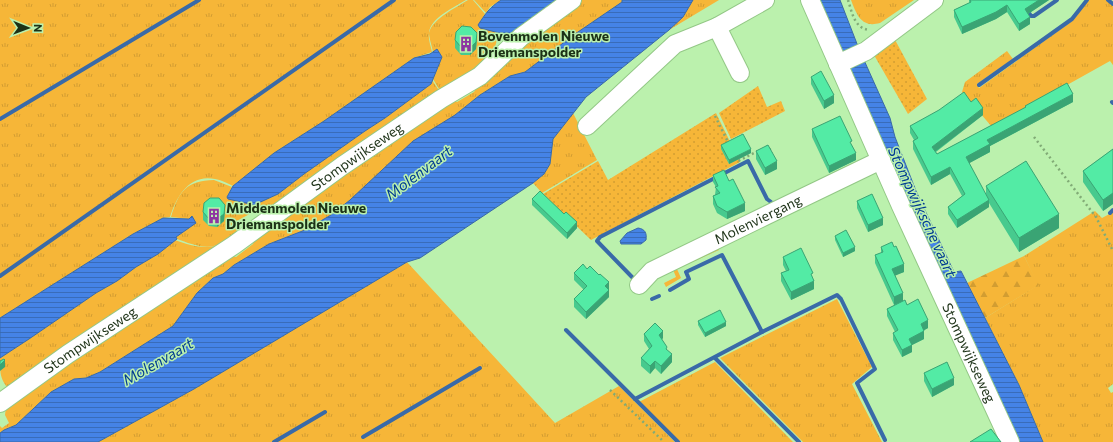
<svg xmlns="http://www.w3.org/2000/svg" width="1113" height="442" font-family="Commissioner,sans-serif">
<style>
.grass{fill:url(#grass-tufts)}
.forest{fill:url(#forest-firs)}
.park{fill:url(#park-dots)}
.water{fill:url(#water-rules);stroke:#396aa8}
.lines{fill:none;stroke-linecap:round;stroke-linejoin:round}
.stream{stroke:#396aa8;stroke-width:4}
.minor-casing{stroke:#93c886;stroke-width:20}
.path{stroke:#81ab76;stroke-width:2.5;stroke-dasharray:2 3;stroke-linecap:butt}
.minor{stroke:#fff;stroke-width:18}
.wall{fill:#47ca8e}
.shaded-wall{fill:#3aa474}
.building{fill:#53eba5;stroke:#3aa474}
.labels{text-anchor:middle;stroke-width:3;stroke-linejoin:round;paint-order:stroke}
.poi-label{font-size:14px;font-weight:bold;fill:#1c3116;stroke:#bbf1ad;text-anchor:start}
.street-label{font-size:14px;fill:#1c3116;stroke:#bbf1ad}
.water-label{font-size:15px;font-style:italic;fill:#003b92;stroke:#bbf1ad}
</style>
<defs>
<pattern id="grass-tufts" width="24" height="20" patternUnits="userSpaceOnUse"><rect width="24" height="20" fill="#f6b638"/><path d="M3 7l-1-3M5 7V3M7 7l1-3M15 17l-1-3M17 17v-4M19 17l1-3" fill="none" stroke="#d29d31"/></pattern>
<pattern id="forest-firs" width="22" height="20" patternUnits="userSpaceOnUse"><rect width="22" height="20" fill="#f6b638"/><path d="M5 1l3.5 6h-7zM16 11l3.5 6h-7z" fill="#d29d31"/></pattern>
<pattern id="park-dots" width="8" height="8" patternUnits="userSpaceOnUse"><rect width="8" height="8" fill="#f6b638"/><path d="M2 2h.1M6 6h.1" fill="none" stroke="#d29d31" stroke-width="1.8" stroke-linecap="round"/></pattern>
<pattern id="water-rules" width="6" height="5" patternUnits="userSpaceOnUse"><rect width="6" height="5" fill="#4583e6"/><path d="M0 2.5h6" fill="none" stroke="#396cb9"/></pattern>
</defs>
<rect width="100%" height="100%" fill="#bbf1ad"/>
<g class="grass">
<path d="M0 0H466C455 7 430 18 429 33 428 39 431 47 432 52L414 58 324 121 274 153 233 186C227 183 221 180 215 179 189 174 177 196 170 217L163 218 133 234 0 318Z"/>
<path d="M468 0H473L485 14 478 25 480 28 499 32 494 51 489 61 442 94 433 79 442 57 437 49 433 52C432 46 429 38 429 33 432 19 457 7 468 0Z"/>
<polygon points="474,0 501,0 490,7 486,13"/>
<polygon points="578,0 622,0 622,2 575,34 525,72 510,76 480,95 331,215 305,230 269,244 234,265 223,274 213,278 197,293 173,326 100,372 86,378 74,379 51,392 16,425 4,430 0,433 0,426 2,428 9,423 5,415 6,407 225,254 236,257 253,244 257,231 453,100 457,102 474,92 480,83"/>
<polygon points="693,0 719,0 669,30 683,17"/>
<path d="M851 0H914L880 23C862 28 857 16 851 0Z"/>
<polygon points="1089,0 1106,0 1113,5 1113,65 1110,61 992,127 962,92 965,82 1007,51 1013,59 977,84 979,88 1072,21"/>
<polygon points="432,80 442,95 278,209 256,213 256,204 278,194 304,174 365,131 385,118 431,84"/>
<polygon points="573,113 597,160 542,193 533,183 544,174 550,164 553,139"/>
<path d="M214 180 232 187 227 197 255 205V211L235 222 240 231C234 235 228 240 222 243 207 251 191 244 177 239L176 237 195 223 189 219 171 217C179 191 186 181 214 180Z"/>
<polygon points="1095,211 1102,218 1113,212 1113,384 1108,388 1111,393 1113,392 1113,442 1043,442 1019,385 985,318 1038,285 1024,256"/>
<path d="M175 240C192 246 205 250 222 244L10 391C0 379 0 374 0 358L29 339 96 293 117 281 136 267 158 254Z"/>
<polygon points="717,244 719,250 677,269 681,278 666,287 664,283 676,277 672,267"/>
<polygon points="407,262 555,423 619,386 675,442 98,442 194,389"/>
<polygon points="837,299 872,367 852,384 882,442 803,442 720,358"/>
<polygon points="715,362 793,442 679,442 639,402"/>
</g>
<polygon class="forest" points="1024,256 1039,285 985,318 967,283"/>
<g class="park">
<polygon points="894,38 927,99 908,114 874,55"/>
<polygon points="758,86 767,107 781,101 785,111 731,139 719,113"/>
<polygon points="716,113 740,162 591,240 543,194 598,161 608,180"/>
</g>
<g class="water">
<path d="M501 0H558L512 34 507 35 480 28 478 25C486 13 489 8 501 0Z"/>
<polygon points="622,0 693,0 683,17 669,30 586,97 553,139 550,164 544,174 533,183 420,258 407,262 194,389 98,442 0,442 0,433 4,430 16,425 51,392 74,379 86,378 100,372 173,326 197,293 213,278 223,274 234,265 269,244 305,230 331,215 350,200 413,141 455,115 480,95 510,76 525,72 575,34 622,2"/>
<polygon points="818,0 840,0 859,49 890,118 895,137 916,191 954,272 961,271 1019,385 1043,442 1018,442 955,306"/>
<polygon points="437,49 442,57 431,84 385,118 365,131 304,174 278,194 254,205 228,199 227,197 233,186 274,153 324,121 414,58 430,54"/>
<polygon points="192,216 196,223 176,237 177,239 158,254 136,267 117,281 96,293 29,339 0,358 0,318 133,234 163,218 189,219"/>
<path d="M638 228C645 229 647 233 646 240L641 244H621L620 241 627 233Z"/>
</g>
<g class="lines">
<g class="stream">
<polyline points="1021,0 1031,16 1034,16 1057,0"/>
<polyline points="1108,0 1113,4"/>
<polyline points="979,85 1072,19 1087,0"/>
<polyline points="1112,102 1113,103"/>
<polyline points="0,119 199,0"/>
<polyline points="1110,213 1113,210"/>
<polyline points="0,276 394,0"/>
<polyline points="632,277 597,241 600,237 748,161 767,199 771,202"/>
<polyline points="670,290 689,279 686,272 722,255 762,332"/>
<polyline points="652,299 659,296"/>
<polyline points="566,330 635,399 762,332 837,295 841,299 875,369 857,383 885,440"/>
<polyline points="715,358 799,442"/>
<polyline points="635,399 678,442"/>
<polyline points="363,437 480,368"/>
<polyline points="274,442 325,412"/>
</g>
<g class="minor-casing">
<g id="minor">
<path id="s1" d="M810 0 901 206 1010 442"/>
<polyline points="717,27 740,73"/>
<polyline points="838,64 866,51 934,0"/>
<polyline points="587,126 675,44 717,27 765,0"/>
<path id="s2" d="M639 285 652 271 765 216 881 160"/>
<path id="s3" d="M0 403 68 354 234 245 342 166 441 99 480 76 521 37 572 0"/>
</g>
</g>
<g class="path">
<path d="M848 0C852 12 854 28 869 30"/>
<polyline points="715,116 729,144"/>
<polyline points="1034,137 1096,217 1113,251"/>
<polyline points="766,147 768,146 772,153"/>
<polyline points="736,157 738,161 758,151"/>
<polyline points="610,390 664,442"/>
</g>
<use href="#minor" class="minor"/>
</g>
<g class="wall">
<polygon points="969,0 1049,0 1028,14 1030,24 1019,31 1007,12 996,19 962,34 954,17 954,10 969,3"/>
<polygon points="455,40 477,41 476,49 470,55 461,55 455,48"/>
<polygon points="811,77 834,103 824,109 811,84"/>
<polygon points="971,102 983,115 936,152 937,154 1025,108 1025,106 1073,102 990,146 990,152 969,163 986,196 986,186 1059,228 1019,252 989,203 989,207 957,228 948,214 948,207 962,196 950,174 931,185 913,149 913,141 914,140 910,133 910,126"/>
<polygon points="812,129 852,146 856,160 829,173 812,137"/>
<polygon points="721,145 751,153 729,164 721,149"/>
<polygon points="1113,149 1113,204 1103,211 1083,182 1083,171"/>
<polygon points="756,151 777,169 765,175 756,159"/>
<polygon points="713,175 729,181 745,211 727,219 717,213 713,204 713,196 715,195 716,187 713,182"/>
<polygon points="532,199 577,228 567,239 532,205"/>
<polygon points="857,201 883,225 868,232 857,208"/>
<polygon points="203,212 225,212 224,221 217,227 209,226 203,220"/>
<polygon points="835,236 855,251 843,257 835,240"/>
<polygon points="881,247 904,272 895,275 903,301 928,328 924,330 924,339 912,345 912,352 902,357 893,340 893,333 895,332 887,316 887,309 902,301 894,305 875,263 875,255 881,253"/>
<polygon points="783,257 813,279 814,289 791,300 781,281 781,273 786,271 783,265"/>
<polygon points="587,269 599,275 609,282 609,297 586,319 574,307 574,299 584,290 574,280 574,273"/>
<polygon points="698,321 726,326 705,337 698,325"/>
<polygon points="644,334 663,338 662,339 672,362 661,374 655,368 650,374 641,366 641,358 649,349 644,341"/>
<polygon points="924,373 954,385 932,397 924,381"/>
</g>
<g class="shaded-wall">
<polygon points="1039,0 1049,0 1025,16 1025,9"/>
<polygon points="1007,5 1007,12 996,19 962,34 962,27"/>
<polygon points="1030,17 1030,24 1019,31 1019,24"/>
<polygon points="477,33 476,49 470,55 470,48"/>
<polygon points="1073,94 1073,102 990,146 990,152 966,165 966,157 987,140"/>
<polygon points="834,95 834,103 824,109 824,101"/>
<polygon points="983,108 983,115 932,154 932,147"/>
<polygon points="751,149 751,153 729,164 729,160"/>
<polygon points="856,153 856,160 829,173 829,166"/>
<polygon points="777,161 777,169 765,175 765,168"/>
<polygon points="950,167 950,174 931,185 931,177"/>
<polygon points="1113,193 1113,204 1103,211 1103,200"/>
<polygon points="989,200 989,207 957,228 957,220"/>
<polygon points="745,203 745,211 727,219 727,212"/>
<polygon points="225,205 224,221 217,227 217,219"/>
<polygon points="1059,214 1059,228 1019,252 1019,238"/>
<polygon points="883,218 883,225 868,232 868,225"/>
<polygon points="577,222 577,228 567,239 567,233"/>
<polygon points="855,247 855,251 843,257 843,253"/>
<polygon points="904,264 904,272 892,277 892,269"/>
<polygon points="814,281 814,289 791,300 791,292"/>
<polygon points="609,282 609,297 586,319 586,312 605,286"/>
<polygon points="903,293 903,301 894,305 894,297"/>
<polygon points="928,320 928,328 921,332 921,324"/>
<polygon points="726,322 726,326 705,337 705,333"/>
<polygon points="663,331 663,338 659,343 659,335"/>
<polygon points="924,331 924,339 912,345 912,352 902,357 902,350 909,339"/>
<polygon points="672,354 672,362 661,374 661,366"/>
<polygon points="5,360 5,367 0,371 0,365"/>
<polygon points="655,361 655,368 650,374 650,366"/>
<polygon points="954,378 954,385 932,397 932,389"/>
</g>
<g class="building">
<polygon points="970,0 1039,0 1025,9 1030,17 1019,24 1007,5 996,12 962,27 954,10 971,2"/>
<polygon points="462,26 471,27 477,33 476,42 470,48 461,47 455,40 456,32"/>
<polygon points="821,71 834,95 824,101 811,77"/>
<polygon points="1067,83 1073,94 987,140 990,144 966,157 989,200 957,220 948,207 965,194 950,167 931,177 913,141 918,138 910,126 939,110 964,92 971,102 976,98 983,108 932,147 937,154 1026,107 1025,106"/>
<polygon points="840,116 852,141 850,142 856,153 829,166 812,129"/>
<polygon points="743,134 751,149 729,160 721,145"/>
<polygon points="768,145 777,161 765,168 756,151"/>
<polygon points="1113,149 1113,193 1103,200 1083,171"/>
<polygon points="1026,161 1059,214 1019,238 986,186"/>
<polygon points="724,170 729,181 733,179 745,203 727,212 717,206 713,196 720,193 715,187 718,186 713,175"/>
<polygon points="540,191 564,214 566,212 577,222 567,233 532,199"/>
<polygon points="872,194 883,218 868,225 857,201"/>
<polygon points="210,198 219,198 225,205 224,214 217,219 209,219 203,212 204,203"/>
<polygon points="846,230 855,247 843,253 835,236"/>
<polygon points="892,242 894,247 896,246 904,264 892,269 903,293 894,297 875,255 883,252 881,247"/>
<polygon points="801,248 813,273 811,274 814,281 791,292 781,273 789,270 783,257"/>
<polygon points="583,264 587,269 590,266 599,275 600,274 609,282 605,286 609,290 586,312 574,299 587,286 574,273"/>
<polygon points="918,299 928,320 921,324 924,331 909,339 912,345 902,350 893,333 898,330 887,309 905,300 907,305"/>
<polygon points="720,310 726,322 705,333 698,321"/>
<polygon points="655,323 663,331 659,335 667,347 666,349 672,354 661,366 655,361 650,366 641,358 652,346 644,334"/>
<polygon points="4,359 5,360 0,365 0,361"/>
<polygon points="947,362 954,378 932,389 924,373"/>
<polygon points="991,429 1001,442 970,442"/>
</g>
<defs>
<g id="building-bare" transform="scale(1.2)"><path d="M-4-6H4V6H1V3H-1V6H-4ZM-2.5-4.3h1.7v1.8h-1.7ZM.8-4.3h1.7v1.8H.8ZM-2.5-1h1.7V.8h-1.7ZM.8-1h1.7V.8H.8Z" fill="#8d35a1" stroke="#bbf1ad" stroke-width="2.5" paint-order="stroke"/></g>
</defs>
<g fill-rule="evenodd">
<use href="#building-bare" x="466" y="44"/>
<use href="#building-bare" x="214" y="216"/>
</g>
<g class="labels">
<g class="poi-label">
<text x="478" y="41">Bovenmolen Nieuwe<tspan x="478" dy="16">Driemanspolder</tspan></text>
<text x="226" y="213">Middenmolen Nieuwe<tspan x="226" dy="16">Driemanspolder</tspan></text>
</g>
<g class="street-label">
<text dy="5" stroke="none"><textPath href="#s3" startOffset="434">Stompwijkseweg</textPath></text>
<text dy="5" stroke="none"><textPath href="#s2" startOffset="137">Molenviergang</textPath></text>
<text dy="5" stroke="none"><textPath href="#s3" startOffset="110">Stompwijkseweg</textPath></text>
<text dy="5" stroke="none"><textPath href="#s1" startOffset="387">Stompwijkseweg</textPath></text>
</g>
<g class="water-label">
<text transform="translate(419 173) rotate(-37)" y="5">Molenvaart</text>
<text transform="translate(922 212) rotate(65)" y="5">Stompwijksche vaart</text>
<text transform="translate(158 362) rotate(-30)" y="5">Molenvaart</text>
</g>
</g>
<g transform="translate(28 28) rotate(91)" stroke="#bbf1ad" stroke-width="3" paint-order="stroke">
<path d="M0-3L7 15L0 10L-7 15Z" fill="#1c3116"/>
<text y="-6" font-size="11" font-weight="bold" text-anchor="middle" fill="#1c3116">N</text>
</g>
</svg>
